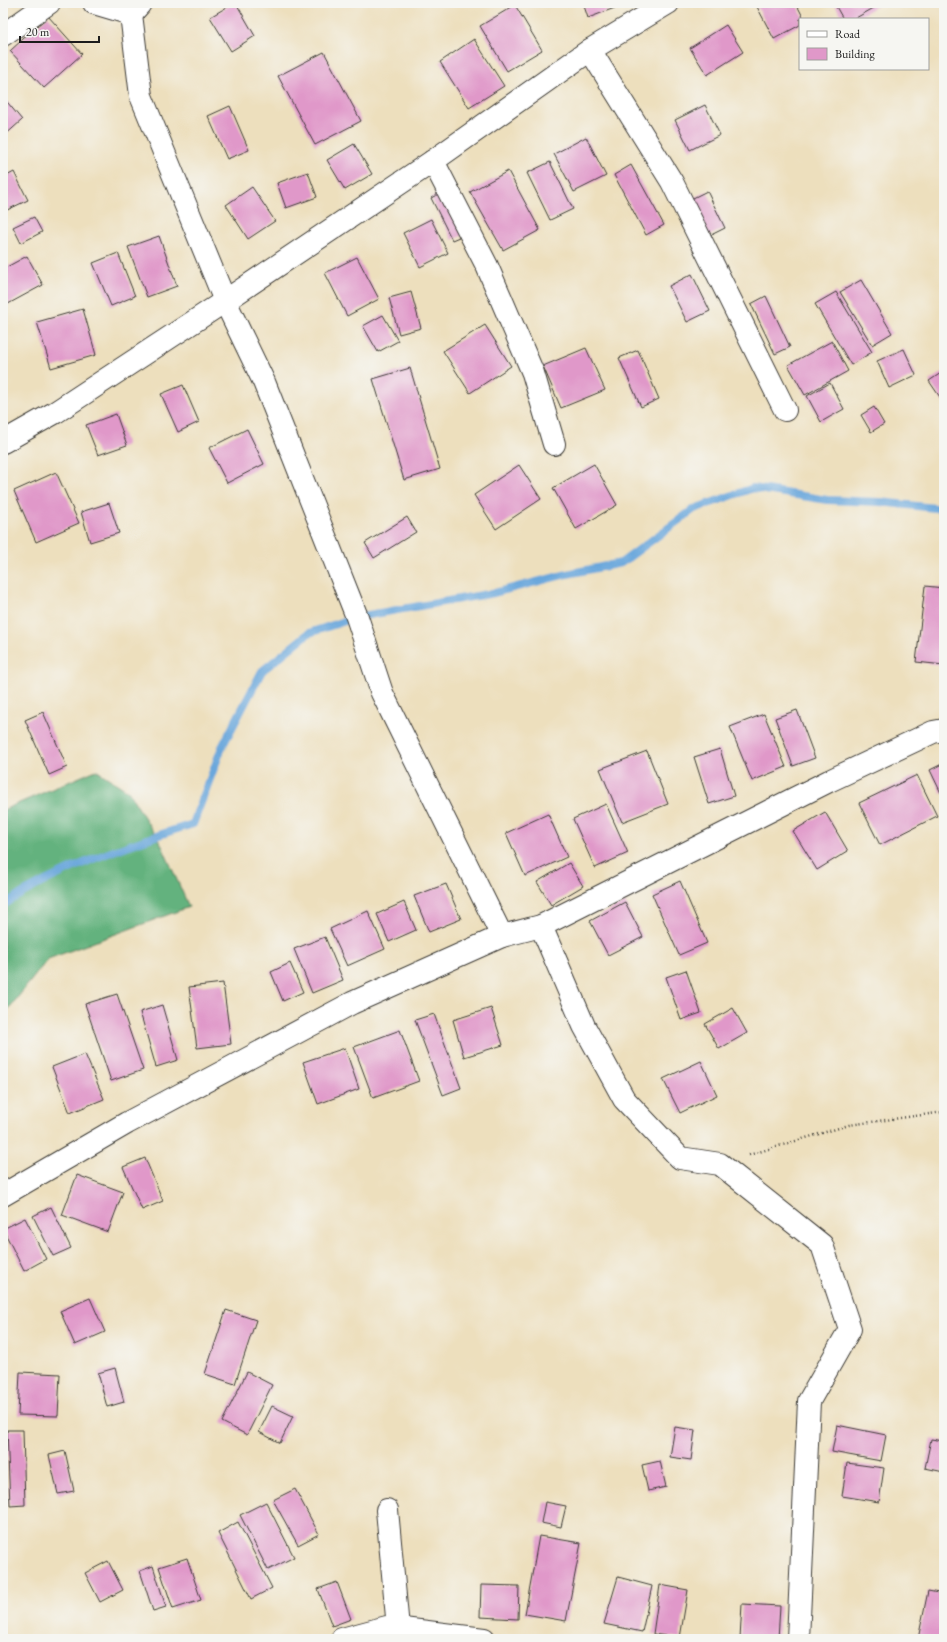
<svg xmlns="http://www.w3.org/2000/svg" width="947" height="1642" font-family="'EB Garamond',serif">
<style>
.forest{fill:#63b27e;stroke:#40674d}
.lines{fill:none;stroke-linecap:round;stroke-linejoin:round}
.stream{stroke:#6aa7dc;stroke-width:8}
.building{fill:#e098c9}
.minor-casing{stroke:#3b3934;stroke-width:24}
.path{stroke:#3b3934;stroke-width:2.5;stroke-dasharray:1 3;stroke-linecap:butt}
.minor{stroke:#fff;stroke-width:22}
</style>
<rect width="100%" height="100%" fill="#f6f6f2"/>
<filter id="ink" filterUnits="userSpaceOnUse"><feTurbulence type="fractalNoise" baseFrequency=".025" numOctaves="2"/><feDisplacementMap in="SourceGraphic" scale="8" xChannelSelector="R" yChannelSelector="G"/><feConvolveMatrix kernelMatrix="1 2 1 2 8 2 1 2 1" color-interpolation-filters="sRGB"/></filter>
<filter id="wash" filterUnits="userSpaceOnUse"><feTurbulence type="fractalNoise" baseFrequency=".012" numOctaves="4" result="noise"/><feDisplacementMap in="SourceGraphic" scale="16" xChannelSelector="R" yChannelSelector="G"/><feGaussianBlur stdDeviation="0.9" result="paint"/><feColorMatrix in="noise" values="0 0 0 0 0 0 0 0 0 0 0 0 0 0 0 0 0 1.4 0 .05"/><feComposite in="paint" operator="in"/></filter>
<g filter="url(#wash)">
<rect width="100%" height="100%" fill="#eddfbd"/>
<polygon class="forest" points="96,770 128,791 162,846 189,907 48,959 3,1016 3,810"/>
<g class="lines">
<path class="stream" d="M3 905C63 867 126 845 193 824L222 747 262 671 309 633 357 617 494 593 567 574 621 563 694 509 753 488 827 500 880 502 944 509"/>
</g>
<g id="blocks">
<g class="building">
<polygon points="234,3 236,3 255,36 231,51 210,17"/>
<polygon points="583,3 628,3 588,18"/>
<polygon points="755,3 796,3 804,19 800,19 800,25 774,39"/>
<polygon points="834,3 878,3 879,5 854,19 843,19"/>
<polygon points="515,5 542,50 507,71 480,26"/>
<polygon points="48,16 82,54 44,88 10,51"/>
<polygon points="726,25 743,52 707,75 690,48"/>
<polygon points="474,39 504,86 469,108 440,62"/>
<polygon points="324,52 361,121 315,145 278,76"/>
<polygon points="3,97 22,120 3,137"/>
<polygon points="705,105 720,135 690,150 675,120"/>
<polygon points="230,106 249,150 227,159 208,116"/>
<polygon points="586,137 606,176 574,192 554,154"/>
<polygon points="354,144 372,174 345,190 327,160"/>
<polygon points="550,162 573,209 550,220 527,173"/>
<polygon points="631,165 664,225 646,235 614,175"/>
<polygon points="508,171 540,230 503,250 470,192"/>
<polygon points="14,172 28,200 3,212 3,178"/>
<polygon points="308,172 317,197 286,208 277,183"/>
<polygon points="252,187 275,221 248,239 226,205"/>
<polygon points="444,191 466,234 452,240 431,198"/>
<polygon points="707,191 725,228 709,236 691,199"/>
<polygon points="34,217 42,232 21,243 13,227"/>
<polygon points="431,219 448,253 420,267 403,233"/>
<polygon points="159,236 177,286 147,297 128,247"/>
<polygon points="118,253 135,296 111,306 93,263"/>
<polygon points="27,256 43,285 8,304 3,296 3,269"/>
<polygon points="357,257 379,299 347,316 325,273"/>
<polygon points="692,274 710,311 687,322 669,286"/>
<polygon points="861,280 892,333 872,345 840,292"/>
<polygon points="411,292 421,328 399,334 389,298"/>
<polygon points="836,292 872,352 851,365 815,304"/>
<polygon points="766,296 790,347 775,354 751,304"/>
<polygon points="83,309 96,355 51,368 37,322"/>
<polygon points="383,315 398,341 378,352 363,326"/>
<polygon points="485,325 511,366 470,393 443,351"/>
<polygon points="832,341 848,371 805,395 788,365"/>
<polygon points="586,348 605,390 561,408 543,366"/>
<polygon points="904,349 916,375 889,388 877,361"/>
<polygon points="638,350 659,399 641,407 619,358"/>
<polygon points="410,368 440,469 404,480 373,379"/>
<polygon points="944,371 944,403 929,381"/>
<polygon points="830,383 844,409 821,422 807,396"/>
<polygon points="183,385 199,422 178,432 161,394"/>
<polygon points="874,407 884,424 871,432 861,415"/>
<polygon points="116,414 127,445 98,455 86,425"/>
<polygon points="247,429 264,464 227,483 209,448"/>
<polygon points="594,464 617,505 576,529 553,488"/>
<polygon points="519,465 541,499 496,529 474,495"/>
<polygon points="56,472 79,523 36,542 14,491"/>
<polygon points="109,503 119,533 90,542 81,512"/>
<polygon points="407,517 416,532 374,558 365,543"/>
<polygon points="925,586 944,588 944,665 916,662"/>
<polygon points="797,710 815,758 793,766 775,718"/>
<polygon points="43,712 67,767 49,775 25,720"/>
<polygon points="764,714 786,767 752,781 730,727"/>
<polygon points="720,749 734,796 709,804 694,757"/>
<polygon points="647,751 668,804 622,822 600,769"/>
<polygon points="944,763 944,791 941,793 930,770"/>
<polygon points="917,775 937,816 880,845 859,803"/>
<polygon points="606,804 628,853 595,868 573,819"/>
<polygon points="825,812 848,851 817,870 793,831"/>
<polygon points="548,814 567,857 525,876 506,833"/>
<polygon points="569,863 583,886 551,905 537,882"/>
<polygon points="680,881 707,943 679,955 652,894"/>
<polygon points="446,884 461,919 429,932 414,896"/>
<polygon points="404,902 416,930 389,942 377,914"/>
<polygon points="625,902 643,937 608,955 590,921"/>
<polygon points="368,911 385,949 347,966 330,929"/>
<polygon points="325,937 343,980 312,993 294,949"/>
<polygon points="290,963 303,992 283,1001 271,972"/>
<polygon points="686,970 701,1013 681,1020 666,977"/>
<polygon points="223,983 231,1044 197,1048 189,987"/>
<polygon points="117,994 143,1070 111,1081 85,1004"/>
<polygon points="162,1005 178,1060 156,1067 140,1012"/>
<polygon points="491,1008 503,1045 464,1057 453,1020"/>
<polygon points="733,1008 747,1033 719,1049 705,1024"/>
<polygon points="434,1014 461,1088 443,1095 415,1020"/>
<polygon points="400,1030 419,1081 373,1098 354,1047"/>
<polygon points="345,1048 359,1089 318,1104 303,1062"/>
<polygon points="85,1054 104,1099 70,1113 52,1067"/>
<polygon points="701,1061 717,1095 680,1113 663,1079"/>
<polygon points="145,1158 163,1201 142,1210 123,1167"/>
<polygon points="77,1175 123,1192 108,1232 62,1215"/>
<polygon points="51,1207 71,1248 53,1256 33,1216"/>
<polygon points="25,1218 46,1259 24,1271 3,1229"/>
<polygon points="90,1298 105,1332 75,1345 60,1311"/>
<polygon points="226,1310 256,1320 235,1384 205,1374"/>
<polygon points="115,1368 124,1402 107,1407 98,1373"/>
<polygon points="20,1372 60,1374 58,1416 18,1415"/>
<polygon points="247,1372 272,1385 247,1435 222,1422"/>
<polygon points="272,1406 293,1416 280,1443 259,1432"/>
<polygon points="837,1425 886,1435 881,1461 832,1452"/>
<polygon points="675,1427 695,1430 691,1460 670,1457"/>
<polygon points="7,1430 23,1430 25,1505 10,1506"/>
<polygon points="931,1439 944,1441 944,1472 925,1468"/>
<polygon points="65,1451 74,1491 58,1494 49,1455"/>
<polygon points="660,1461 666,1487 648,1491 642,1465"/>
<polygon points="847,1463 884,1468 879,1502 842,1496"/>
<polygon points="295,1489 319,1534 298,1545 273,1500"/>
<polygon points="266,1502 294,1557 268,1570 240,1515"/>
<polygon points="545,1502 566,1506 561,1527 541,1523"/>
<polygon points="238,1522 272,1588 251,1599 218,1533"/>
<polygon points="539,1536 581,1543 566,1621 525,1614"/>
<polygon points="187,1558 201,1600 173,1609 159,1567"/>
<polygon points="108,1561 123,1590 100,1602 85,1573"/>
<polygon points="153,1566 166,1607 153,1611 140,1571"/>
<polygon points="618,1577 652,1586 642,1632 604,1624"/>
<polygon points="337,1582 351,1619 332,1626 318,1589"/>
<polygon points="481,1585 519,1586 518,1619 480,1617"/>
<polygon points="660,1585 688,1590 680,1638 653,1634"/>
<polygon points="928,1591 944,1594 944,1639 918,1639"/>
<polygon points="742,1604 780,1606 778,1639 740,1639"/>
</g>
</g>
</g>
<g filter="url(#ink)">
<use href="#blocks" fill-opacity="0" stroke="#3b3934" stroke-width="1"/>
<g class="lines">
<g class="minor-casing">
<g id="minor">
<polyline points="94,3 131,14 140,4"/>
<polyline points="131,14 141,96 225,301 264,382 357,617 382,693 502,936"/>
<polyline points="3,35 49,3"/>
<polyline points="590,50 672,182 785,410"/>
<polyline points="433,161 487,266 533,373 554,444"/>
<polyline points="3,442 56,412 225,301 433,161 590,50 668,3"/>
<polyline points="541,926 584,1026 624,1099 680,1158 720,1164 822,1245 850,1329 809,1401 798,1639"/>
<polyline points="3,1195 127,1123 352,1003 502,936 541,926 829,781 933,732 944,730"/>
<polyline points="387,1510 398,1628"/>
<polyline points="342,1639 387,1627 484,1639"/>
</g>
</g>
<polyline class="path" points="749,1155 849,1125 944,1112"/>
<use href="#minor" class="minor"/>
</g>
</g>
<rect width="947" height="1642" fill="none" stroke="#f6f6f2" stroke-width="16"/>
<rect x="799" y="18" width="130" height="52" fill="#f6f6f2" stroke="#9f9f9c"/>
<rect x="807" y="31" width="20" height="6" fill="#ffffff" stroke="#9f9f9c"/>
<text x="835" y="38" font-size="12" fill="#1c1c1c">Road</text>
<rect x="807" y="48" width="20" height="12" fill="#e098c9" stroke="#9f9f9c"/>
<text x="835" y="58" font-size="12" fill="#1c1c1c">Building</text>
<path d="M20 36v6h79v-6" fill="none" stroke="#1c1c1c" stroke-width="2"/>
<text x="26" y="36" font-size="12" fill="#1c1c1c" stroke="#f6f6f2" stroke-width="3" paint-order="stroke">20 m</text>
</svg>
